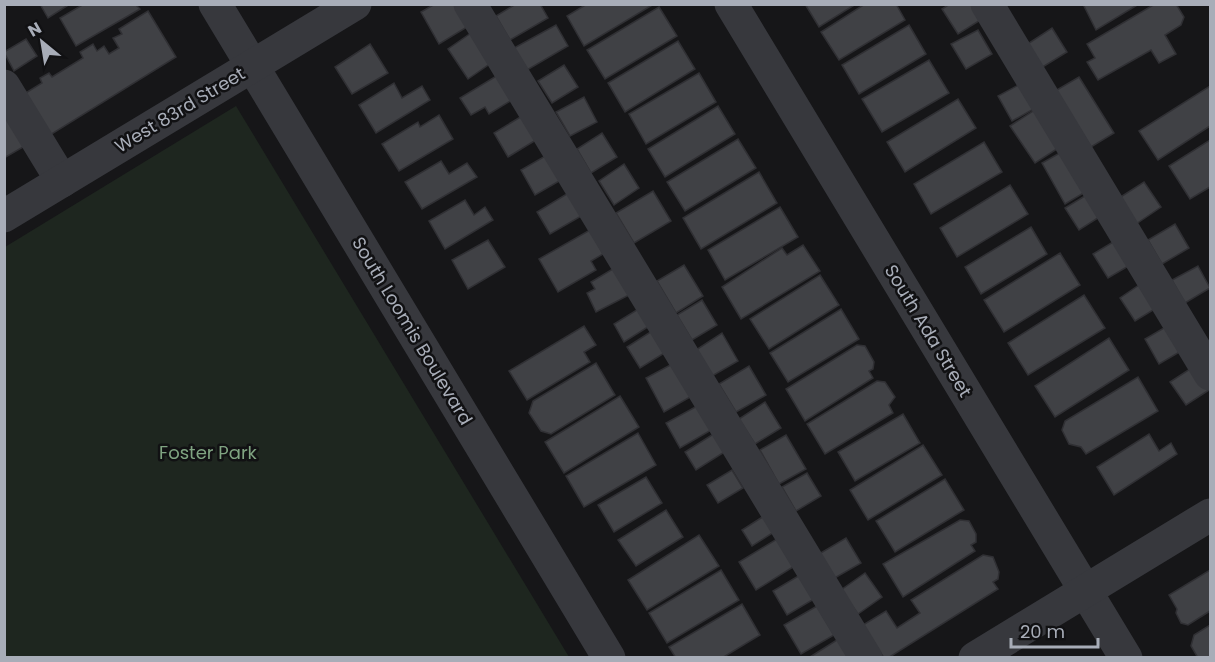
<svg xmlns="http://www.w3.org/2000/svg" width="1215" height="662" font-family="Poppins,sans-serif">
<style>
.green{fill:#1e261f}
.building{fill:#404145;stroke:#303034;stroke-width:1.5}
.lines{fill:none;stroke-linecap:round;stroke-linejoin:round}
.minor{stroke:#37383d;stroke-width:33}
.labels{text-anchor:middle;stroke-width:5;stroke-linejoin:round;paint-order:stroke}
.street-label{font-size:18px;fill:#a8adb8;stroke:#111113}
.park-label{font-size:18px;fill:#7fa381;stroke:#111113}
</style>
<rect width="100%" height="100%" fill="#161618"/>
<polygon class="green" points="236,106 569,657 5,657 5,247"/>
<g class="building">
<polygon points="40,4 70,4 48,18"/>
<polygon points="84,4 140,4 137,6 140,9 76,46 60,18"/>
<polygon points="435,4 454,4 467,27 439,44 421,12"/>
<polygon points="516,4 540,4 548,18 510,40 496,16"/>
<polygon points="587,4 654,4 584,46 567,16"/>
<polygon points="805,4 856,4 819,27"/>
<polygon points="865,4 896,4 905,20 839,60 821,32"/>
<polygon points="950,4 973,4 982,19 958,34 942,9"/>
<polygon points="1083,4 1139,4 1096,30"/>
<polygon points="1155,4 1176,4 1184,17 1181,25 1165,35 1176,54 1159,63 1151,50 1098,80 1087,62 1095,58 1087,44"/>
<polygon points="659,7 677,36 605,79 587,50"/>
<polygon points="148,11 176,57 50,135 24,94 42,83 40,78 49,73 52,77 83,58 80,52 93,44 97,51 104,46 109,54 119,48 113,38 122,34 119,29"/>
<polygon points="556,25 568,46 527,70 514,48"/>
<polygon points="909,25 926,54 859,94 842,65"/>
<polygon points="1052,28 1067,52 1041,68 1026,45"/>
<polygon points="978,30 992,54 966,69 951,44"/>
<polygon points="471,33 491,63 468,79 448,49"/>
<polygon points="26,39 37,56 14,71 4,52"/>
<polygon points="678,41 695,69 625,112 608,83"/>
<polygon points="370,44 388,73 352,94 335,67"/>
<polygon points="929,60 949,93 882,132 862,99"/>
<polygon points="564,65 578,87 552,103 538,81"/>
<polygon points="699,73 716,102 646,144 629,114"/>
<polygon points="498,75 512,100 489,114 485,107 471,115 460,98"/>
<polygon points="1079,77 1114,133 1091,147 1055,91"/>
<polygon points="1024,82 1039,106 1012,121 998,96"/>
<polygon points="394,83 402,98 422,86 430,100 376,133 359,105"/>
<polygon points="1210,86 1210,126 1158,160 1139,131"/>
<polygon points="584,97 597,122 570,136 556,112"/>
<polygon points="958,99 976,128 905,172 887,142"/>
<polygon points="718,106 735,134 665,177 648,149"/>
<polygon points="1036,109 1060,147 1035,163 1010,126"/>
<polygon points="13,115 30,143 4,158 4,120"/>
<polygon points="439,115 453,139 399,171 382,144 418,122 420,127"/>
<polygon points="522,116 536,140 508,157 494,133"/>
<polygon points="602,133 617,157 591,173 577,149"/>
<polygon points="738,139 756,168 685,211 667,182"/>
<polygon points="1210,140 1210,187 1190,199 1169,166"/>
<polygon points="984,142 1002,172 931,214 914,184"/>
<polygon points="1065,150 1087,191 1065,204 1042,163"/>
<polygon points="547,155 561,180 535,195 521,170"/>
<polygon points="441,161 449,174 467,163 477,177 422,209 405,182"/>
<polygon points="624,164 639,188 614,205 599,181"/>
<polygon points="759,172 777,203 701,249 683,218"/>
<polygon points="1144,182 1161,207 1136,224 1119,198"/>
<polygon points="1010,185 1028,214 957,257 940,228"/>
<polygon points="653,191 671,221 634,243 616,213"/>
<polygon points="570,192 583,215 550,234 537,212"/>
<polygon points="1088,194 1101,216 1079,230 1065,208"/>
<polygon points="465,200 474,215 485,207 493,220 445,249 429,221"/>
<polygon points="780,207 798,237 725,280 708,250"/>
<polygon points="1175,224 1189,248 1162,264 1148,240"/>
<polygon points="1031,227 1047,254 981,294 965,267"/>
<polygon points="590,230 603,254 591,261 596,270 558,292 539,259"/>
<polygon points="1118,239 1132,264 1108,278 1093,254"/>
<polygon points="488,240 505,267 468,289 452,260"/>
<polygon points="803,245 820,271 741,319 722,287 782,248 787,255"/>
<polygon points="1060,253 1080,285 1004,332 984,300"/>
<polygon points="684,265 703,296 676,313 657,281"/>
<polygon points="1198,266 1210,288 1185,303 1172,280"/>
<polygon points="616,267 631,294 596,312 587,293 595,289 591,282"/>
<polygon points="820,275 839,305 769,349 750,319"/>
<polygon points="1142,283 1158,307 1135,321 1120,298"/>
<polygon points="1084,295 1105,328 1028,375 1008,343"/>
<polygon points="702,300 717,325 692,340 677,315"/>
<polygon points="640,308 651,325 624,342 614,324"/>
<polygon points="841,309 859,339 788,382 770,353"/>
<polygon points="1169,325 1183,350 1159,364 1145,339"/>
<polygon points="584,326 596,345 584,352 590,362 527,400 509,371"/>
<polygon points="652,331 666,352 640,368 627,347"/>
<polygon points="722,333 738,361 712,376 696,350"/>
<polygon points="1109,338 1129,370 1055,417 1035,386"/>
<polygon points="857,345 865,346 874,362 873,369 869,371 873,378 805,421 786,389"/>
<polygon points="596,363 615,395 551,434 541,431 529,413 533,401"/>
<polygon points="674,363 692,396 664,412 646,378"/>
<polygon points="749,366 766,395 736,412 719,384"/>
<polygon points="1193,367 1209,390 1186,405 1170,382"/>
<polygon points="1138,377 1158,411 1086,454 1081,447 1069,444 1062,430 1065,421"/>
<polygon points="877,381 885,382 895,397 889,405 893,413 825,454 807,424"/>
<polygon points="620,396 639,427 564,473 545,442"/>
<polygon points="765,402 781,428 755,444 739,419"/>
<polygon points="699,405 713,429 680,448 666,423"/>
<polygon points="903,414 920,443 855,481 838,452"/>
<polygon points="638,433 656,465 584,507 566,476"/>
<polygon points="715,433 726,451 696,470 685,452"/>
<polygon points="1149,434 1159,451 1171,443 1177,454 1114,495 1097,467"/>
<polygon points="786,435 806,469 779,484 760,450"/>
<polygon points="923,445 942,475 868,520 850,490"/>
<polygon points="732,470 743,488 718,503 707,485"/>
<polygon points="807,473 821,496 796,511 782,487"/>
<polygon points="646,477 662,503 614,532 598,505"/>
<polygon points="945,479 964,510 895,552 876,521"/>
<polygon points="666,510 683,537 636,566 618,540"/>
<polygon points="764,516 774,532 752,546 742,530"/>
<polygon points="960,520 969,521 976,534 976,542 971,545 975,551 903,597 883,564"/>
<polygon points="699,535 719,566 647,610 628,580"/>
<polygon points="846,538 861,563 833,579 819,554"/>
<polygon points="777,539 793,567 756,590 739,562"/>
<polygon points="983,555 993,557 999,572 998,579 993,582 998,589 888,658 884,658 863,625 886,611 897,628 920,613 911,600"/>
<polygon points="721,570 739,600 667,643 649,613"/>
<polygon points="1210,570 1210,611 1188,625 1181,623 1176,613 1177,609 1169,595"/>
<polygon points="865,573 882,597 858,614 841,590"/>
<polygon points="800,575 814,599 787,615 773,591"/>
<polygon points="742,604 760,635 722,658 676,658 669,647"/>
<polygon points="817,606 834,635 801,654 784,625"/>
<polygon points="1210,625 1210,658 1198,658 1191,646 1194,635"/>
<polygon points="840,638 853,658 811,658 810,657"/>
</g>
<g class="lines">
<g class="minor">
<polyline points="215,4 609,658"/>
<polyline points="470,4 866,658"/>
<polyline points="731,4 1126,658"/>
<polyline points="987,4 1210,374"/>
<polyline points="4,86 62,181"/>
<polyline points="4,216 355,4"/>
<polyline points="975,658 1210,515"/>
</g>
</g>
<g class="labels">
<g class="street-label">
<text transform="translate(180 110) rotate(-31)" y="6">West 83rd Street</text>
<text transform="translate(412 331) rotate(59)" y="6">South Loomis Boulevard</text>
<text transform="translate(928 331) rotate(59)" y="6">South Ada Street</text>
</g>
<g class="park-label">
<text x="208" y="459">Foster Park</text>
</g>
</g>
<rect width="1215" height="662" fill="none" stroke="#a8adb8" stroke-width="12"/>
<g transform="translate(42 42) rotate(330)" stroke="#111113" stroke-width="4.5" paint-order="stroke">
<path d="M0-4.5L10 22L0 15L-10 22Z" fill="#a8adb8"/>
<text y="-9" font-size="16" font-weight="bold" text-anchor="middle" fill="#a8adb8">N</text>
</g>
<path d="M1011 638v9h87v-9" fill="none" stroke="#a8adb8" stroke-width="3"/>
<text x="1020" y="638" font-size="18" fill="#a8adb8" stroke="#111113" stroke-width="4.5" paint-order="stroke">20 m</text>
</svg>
